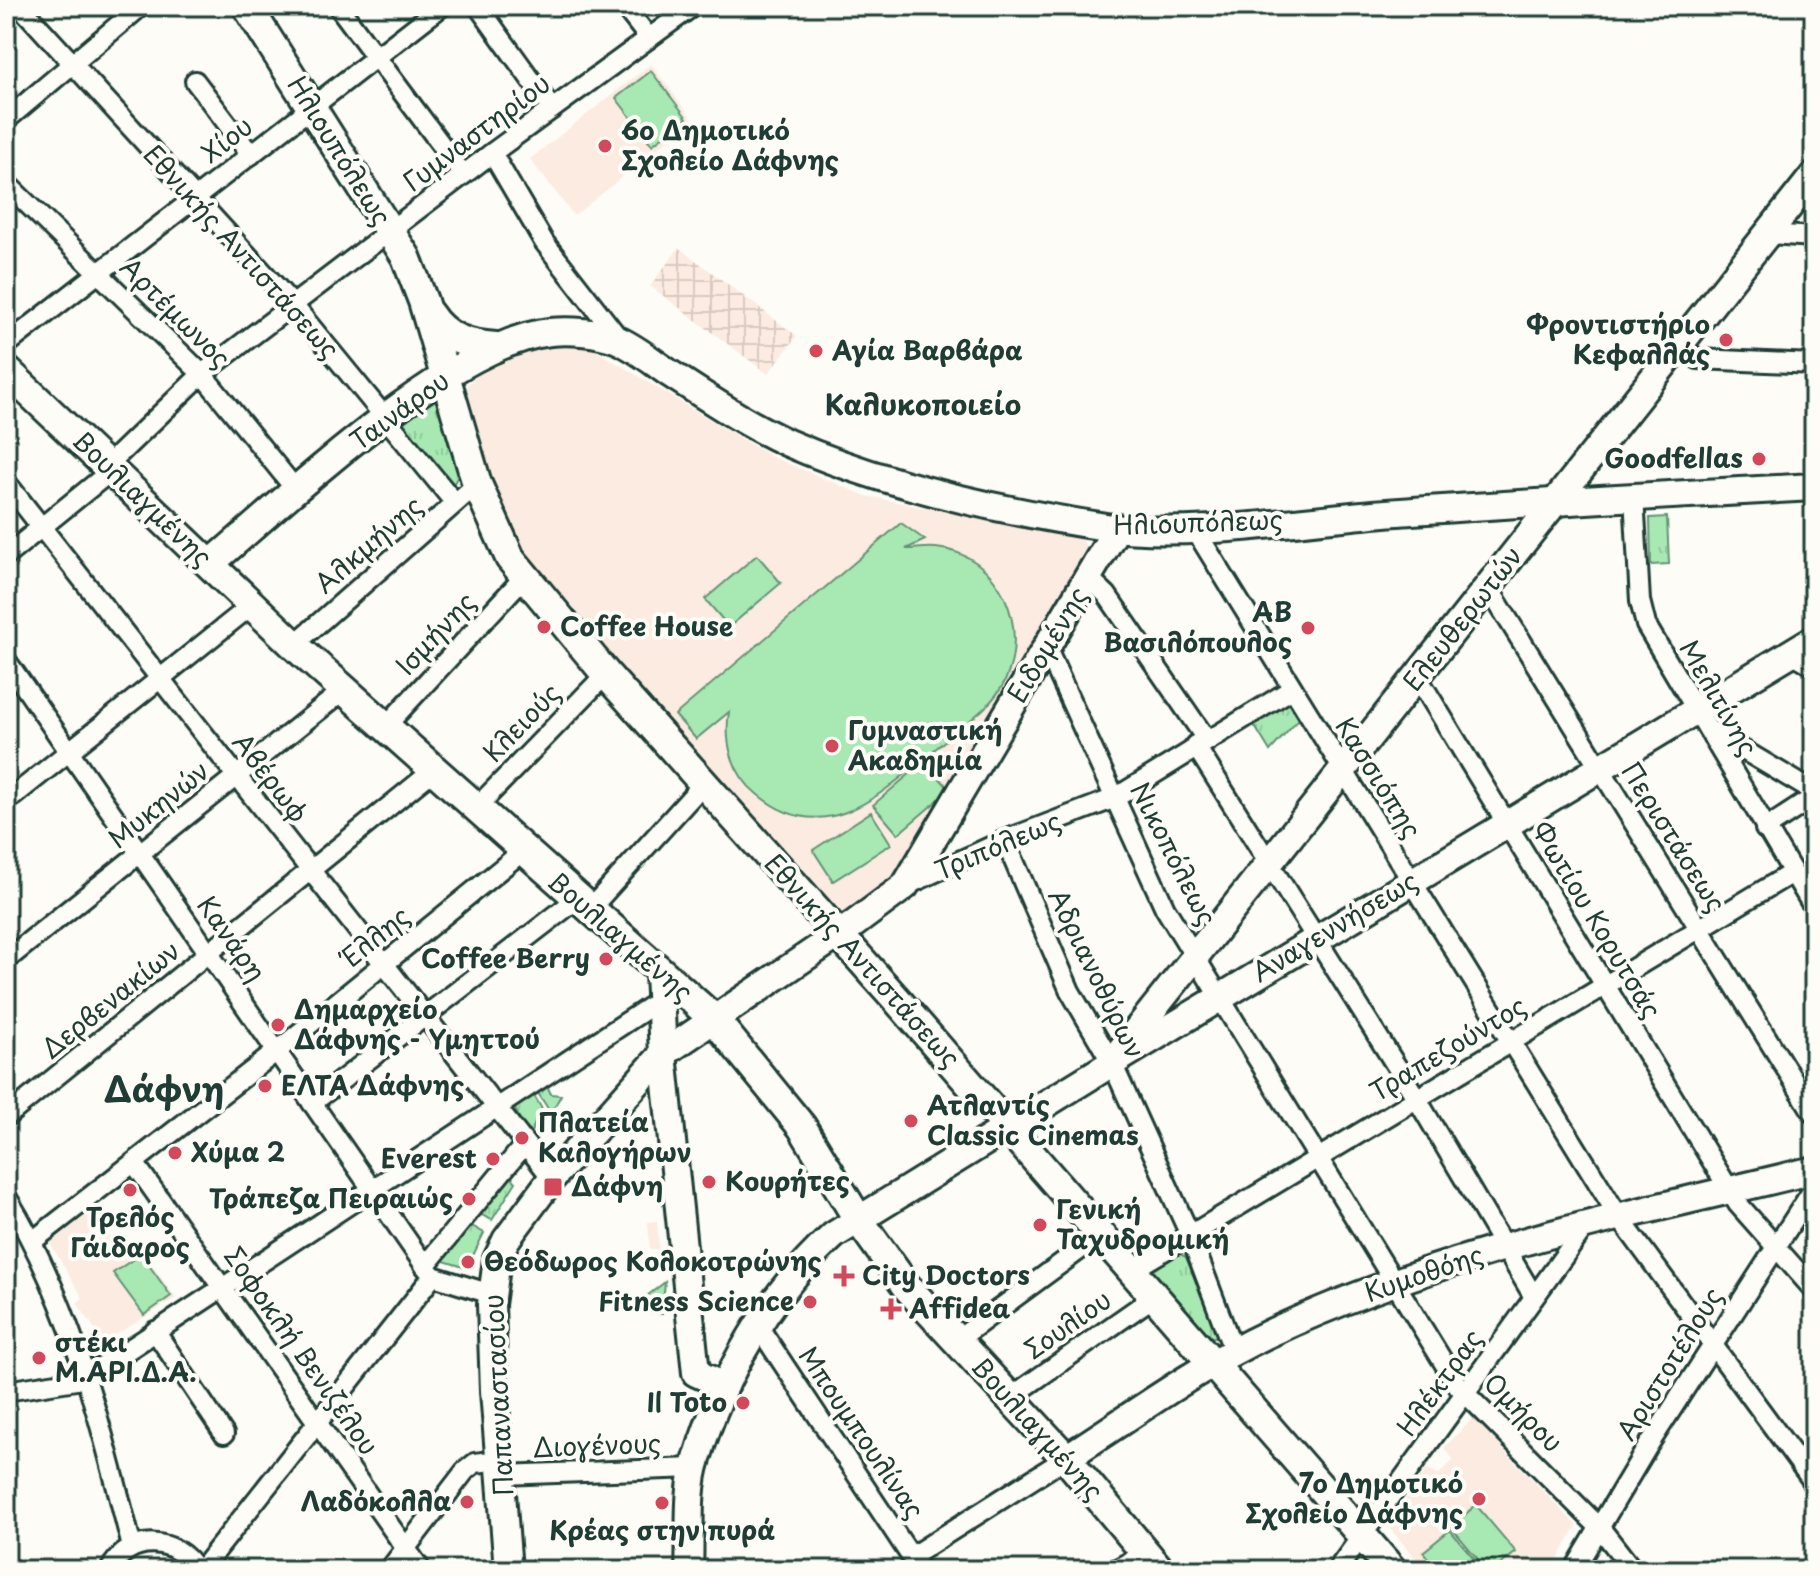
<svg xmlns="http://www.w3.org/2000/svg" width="1820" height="1576" font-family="'Playpen Sans',sans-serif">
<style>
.built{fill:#fcebe0}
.industrial{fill:url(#industrial-grid)}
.grass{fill:url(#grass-tufts);stroke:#649374;stroke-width:2}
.pitch{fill:#a8e9b3;stroke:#649374;stroke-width:2}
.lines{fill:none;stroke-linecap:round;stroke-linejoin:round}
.street-casing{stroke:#1f3d34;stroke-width:24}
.secondary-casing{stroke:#1f3d34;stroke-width:32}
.primary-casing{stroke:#1f3d34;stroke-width:34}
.street{stroke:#fdfcf7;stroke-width:18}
.secondary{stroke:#fdfcf7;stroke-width:26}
.primary{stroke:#fdfcf7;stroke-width:28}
.poi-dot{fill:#d1495b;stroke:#fdfcf7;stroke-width:3}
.labels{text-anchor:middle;stroke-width:8;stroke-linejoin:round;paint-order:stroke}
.poi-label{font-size:26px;font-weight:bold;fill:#1f3d34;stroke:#fdfcf7;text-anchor:start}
.street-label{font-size:26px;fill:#1f3d34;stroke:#fdfcf7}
.neighbourhood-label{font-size:28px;font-weight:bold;fill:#1f3d34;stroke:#fdfcf7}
.district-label{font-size:34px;font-weight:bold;fill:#1f3d34;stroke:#fdfcf7}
</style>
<defs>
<pattern id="industrial-grid" width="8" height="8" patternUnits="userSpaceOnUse" patternTransform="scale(2)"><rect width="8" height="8" fill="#fcebe0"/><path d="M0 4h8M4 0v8" fill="none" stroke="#d8cac1"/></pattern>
<pattern id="grass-tufts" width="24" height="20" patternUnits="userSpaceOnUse" patternTransform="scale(2)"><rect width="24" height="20" fill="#a8e9b3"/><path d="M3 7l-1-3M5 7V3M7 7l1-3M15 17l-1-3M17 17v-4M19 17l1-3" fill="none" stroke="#90c99b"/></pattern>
</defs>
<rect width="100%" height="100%" fill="#fdfcf7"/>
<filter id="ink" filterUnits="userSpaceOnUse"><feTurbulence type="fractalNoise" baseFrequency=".0125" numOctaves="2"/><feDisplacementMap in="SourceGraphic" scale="16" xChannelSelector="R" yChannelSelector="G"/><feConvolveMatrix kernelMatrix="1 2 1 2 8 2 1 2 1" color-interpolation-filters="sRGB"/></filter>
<g filter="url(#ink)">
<g class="built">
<polygon points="651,64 693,120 574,216 530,159"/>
<polygon points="561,341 595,350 770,456 866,496 1081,538 1090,553 886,889 862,904 838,913 525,559 475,441 465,387 482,371 515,355"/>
<polygon points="92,1211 126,1260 141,1250 176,1298 104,1342 77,1303 83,1298 50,1243"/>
<polygon points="657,1221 659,1249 650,1249 648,1222"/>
<polygon points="1473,1418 1577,1526 1552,1569 1426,1570 1387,1525 1427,1469 1439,1474 1454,1460 1444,1448"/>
</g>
<polygon class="industrial" points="679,248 797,336 768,374 650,286"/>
<g class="grass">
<polygon points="436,395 460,472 452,487 399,421"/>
<polygon points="1667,517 1669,564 1651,565 1650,518"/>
<polygon points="1287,697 1299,719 1270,751 1251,720"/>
<polygon points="542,1076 551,1094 561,1095 551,1113 532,1084"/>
<polygon points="529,1087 542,1109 531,1132 523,1126 514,1107"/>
<polygon points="508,1174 516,1182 492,1220 477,1213"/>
<polygon points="465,1222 484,1233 467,1268 434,1258"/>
<polygon points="1178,1253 1186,1257 1217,1333 1215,1337 1205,1338 1150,1272"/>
<polygon points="665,1282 662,1314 630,1309"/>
</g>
<g class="pitch">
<polygon points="651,71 687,118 652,145 616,98"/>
<path d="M901 523 925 540 906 549C915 549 926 547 936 548 1001 554 1030 627 1005 681 992 708 961 726 940 745 885 790 827 853 757 794 732 774 724 742 729 712L696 739 675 715Z"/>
<polygon points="757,555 781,583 729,627 705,599"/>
<polygon points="925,761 950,790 898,834 873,805"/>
<polygon points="871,812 891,844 833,881 813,850"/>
<polygon points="141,1254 171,1296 144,1315 113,1273"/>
<polygon points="1476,1505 1516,1552 1494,1570 1487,1570 1451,1527"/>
<polygon points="1450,1530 1484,1570 1438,1570 1423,1552"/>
</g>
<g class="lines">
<g class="street-casing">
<g id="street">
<polyline points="20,6 293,305 455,503"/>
<polyline points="338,6 463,174"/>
<polyline points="478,6 552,109"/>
<polyline points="624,6 649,38"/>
<polyline points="195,81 251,155"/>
<polyline points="6,120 141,6"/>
<polyline points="492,153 544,242 621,341"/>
<polyline points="6,183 202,374 296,490"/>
<polyline points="1768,234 1814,237"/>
<polyline points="6,345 442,6"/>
<polyline points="1679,346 1698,359 1814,364"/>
<polyline points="6,482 552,1178"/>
<polyline points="1634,496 1640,601 1646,625 1814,908"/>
<polyline points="1194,528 1619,1217 1814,1483"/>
<polyline points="6,556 101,479 116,457 202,374 492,153 693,6"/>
<polyline points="1088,577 1107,595 1206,739"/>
<polyline points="1488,587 1814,1114"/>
<polyline points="294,645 477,484"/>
<polyline points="1046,647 1165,908 1458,1386 1601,1529 1633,1570"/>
<polyline points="1790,652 1814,666"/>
<polyline points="6,660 425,1266 433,1276 491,1294"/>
<polyline points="1417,676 1738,1204 1814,1290"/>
<polyline points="385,727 524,577"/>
<polyline points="1708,729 1814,792"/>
<polyline points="1195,745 1417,1099 1534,1297"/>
<polyline points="6,802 252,605"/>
<polyline points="476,808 606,674"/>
<polyline points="1765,829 1814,797"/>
<polyline points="1005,840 1070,991 1112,1063 1190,1235 1234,1352"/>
<polyline points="905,886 1005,840 1115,798 1292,689"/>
<polyline points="589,910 704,783"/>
<polyline points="6,960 344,690"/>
<polyline points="312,1103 577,899"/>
<polyline points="6,1117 434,770"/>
<polyline points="135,1164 421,1570"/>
<path d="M6 1196C72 1303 101 1426 132 1547"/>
<polyline points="34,1240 277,1051 523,851"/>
<polyline points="425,1266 524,1145"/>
<polyline points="1132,1270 1792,873"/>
<polyline points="758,1326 920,1570"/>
<polyline points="155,1331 224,1434"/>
<polyline points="957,1340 1101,1234"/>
<polyline points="6,1391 76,1380 96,1371 660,1000"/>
<polyline points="1011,1397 1155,1296"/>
<polyline points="501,1475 695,1468"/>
<polyline points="912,1556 1066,1458"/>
<path d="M110 1570C129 1533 177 1536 196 1570"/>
<polyline points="201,1570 433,1276"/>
<polyline points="389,1570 465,1471 475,1463 500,1460"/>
<polyline points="1115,1570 1146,1553"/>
<polyline points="1337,1570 1585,1227"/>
<polyline points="1574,1570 1648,1446 1814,1188"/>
</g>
</g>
<g class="secondary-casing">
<g id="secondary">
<path d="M210 564C288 498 450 343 550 332 571 330 598 332 618 340 636 348 653 362 669 373 708 398 746 424 788 443 885 485 1001 511 1106 527 1184 538 1293 521 1373 514 1520 503 1667 495 1814 487"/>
<polyline points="659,973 663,1054 696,1373 725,1386"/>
<polyline points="1121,1050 1814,175"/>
<path d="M1066 1458C1132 1416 1198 1367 1268 1334 1441 1252 1629 1215 1814 1170"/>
<polyline points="508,1570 494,1391 491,1305 497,1259 506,1240 552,1178 663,1054 854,924 905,886 1117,528"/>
<path d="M689 1570C691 1535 686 1492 697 1459 722 1376 769 1293 834 1235L1112 1063 1814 639"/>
</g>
</g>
<g class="primary-casing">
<g id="primary">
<polyline points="247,6 406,257 423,301 477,484 510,558 606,674 897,1000 1392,1570"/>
<path d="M429 314C445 339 468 345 496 347"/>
<polyline points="6,370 294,645 714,1019 802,1127 858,1219 906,1286 1066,1458 1160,1570"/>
</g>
</g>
<use href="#street" class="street"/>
<use href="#secondary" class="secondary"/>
<use href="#primary" class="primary"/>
</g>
</g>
<g class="poi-dot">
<circle cx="605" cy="146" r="8"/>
<circle cx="1726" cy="340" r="8"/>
<circle cx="816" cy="351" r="8"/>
<circle cx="1759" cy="459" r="8"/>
<circle cx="544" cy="627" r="8"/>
<circle cx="1308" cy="628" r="8"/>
<circle cx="832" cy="746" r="8"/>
<circle cx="606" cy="959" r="8"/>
<circle cx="278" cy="1025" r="8"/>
<circle cx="265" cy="1086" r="8"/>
<circle cx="911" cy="1121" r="8"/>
<circle cx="522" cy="1138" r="8"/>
<circle cx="175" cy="1153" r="8"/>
<circle cx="493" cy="1159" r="8"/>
<circle cx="709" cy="1182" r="8"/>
<rect x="543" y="1177" width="20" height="20" rx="4"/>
<circle cx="130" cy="1190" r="8"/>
<circle cx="469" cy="1199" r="8"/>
<circle cx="1040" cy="1225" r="8"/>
<circle cx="468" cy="1262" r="8"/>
<path d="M840 1264h8v8h8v8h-8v8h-8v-8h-8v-8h8z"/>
<circle cx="810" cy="1302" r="8"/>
<path d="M887 1297h8v8h8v8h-8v8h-8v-8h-8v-8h8z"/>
<circle cx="39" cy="1358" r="8"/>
<circle cx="743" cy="1403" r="8"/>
<circle cx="1479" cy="1499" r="8"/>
<circle cx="467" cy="1502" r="8"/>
<circle cx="662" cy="1503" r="8"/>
</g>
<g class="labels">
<g class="poi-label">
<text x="621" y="140">6ο Δημοτικό<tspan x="621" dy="30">Σχολείο Δάφνης</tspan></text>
<text x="1710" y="334" text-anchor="end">Φροντιστήριο<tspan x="1710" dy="30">Κεφαλλάς</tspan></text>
<text x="832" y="360">Αγία Βαρβάρα</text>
<text x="1743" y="468" text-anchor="end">Goodfellas</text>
<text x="1292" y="622" text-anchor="end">ΑΒ<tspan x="1292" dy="30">Βασιλόπουλος</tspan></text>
<text x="560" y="636">Coffee House</text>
<text x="848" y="740">Γυμναστική<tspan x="848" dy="30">Ακαδημία</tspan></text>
<text x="590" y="968" text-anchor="end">Coffee Berry</text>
<text x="294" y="1019">Δημαρχείο<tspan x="294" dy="30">Δάφνης - Υμηττού</tspan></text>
<text x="281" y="1095">ΕΛΤΑ Δάφνης</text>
<text x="927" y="1115">Ατλαντίς<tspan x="927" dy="30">Classic Cinemas</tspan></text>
<text x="538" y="1132">Πλατεία<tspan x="538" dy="30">Καλογήρων</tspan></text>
<text x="191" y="1162">Χύμα 2</text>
<text x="477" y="1168" text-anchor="end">Everest</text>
<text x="725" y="1191">Κουρήτες</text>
<text x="571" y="1196">Δάφνη</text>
<text x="453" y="1208" text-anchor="end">Τράπεζα Πειραιώς</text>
<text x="1056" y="1219">Γενική<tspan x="1056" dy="30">Ταχυδρομική</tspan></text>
<text x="130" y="1227" text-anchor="middle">Τρελός<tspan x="130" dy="30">Γάιδαρος</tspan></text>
<text x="484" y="1271">Θεόδωρος Κολοκοτρώνης</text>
<text x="862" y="1285">City Doctors</text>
<text x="794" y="1311" text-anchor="end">Fitness Science</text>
<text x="909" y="1318">Affidea</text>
<text x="55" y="1352">στέκι<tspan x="55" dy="30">Μ.ΑΡΙ.Δ.Α.</tspan></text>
<text x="727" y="1412" text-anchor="end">Il Toto</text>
<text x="1463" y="1493" text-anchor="end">7ο Δημοτικό<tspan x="1463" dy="30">Σχολείο Δάφνης</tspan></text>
<text x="451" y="1511" text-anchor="end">Λαδόκολλα</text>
<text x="662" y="1540" text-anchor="middle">Κρέας στην πυρά</text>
</g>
<g class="street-label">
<text transform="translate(477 133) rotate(-37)" y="9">Γυμναστηρίου</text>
<text transform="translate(227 140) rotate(-38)" y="9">Χίου</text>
<text transform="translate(339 151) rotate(58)" y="9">Ηλιουπόλεως</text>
<text transform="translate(241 252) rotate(48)" y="9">Εθνικής Αντιστάσεως</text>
<text transform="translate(175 313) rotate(45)" y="9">Αρτέμωνος</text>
<text transform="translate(400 411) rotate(-36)" y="9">Ταινάρου</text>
<text transform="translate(142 499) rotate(44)" y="9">Βουλιαγμένης</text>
<text transform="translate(1198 523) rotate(-2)" y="9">Ηλιουπόλεως</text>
<text transform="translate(369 545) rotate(-41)" y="9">Αλκμήνης</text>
<text transform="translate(1463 619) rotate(-52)" y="9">Ελευθερωτών</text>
<text transform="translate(436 634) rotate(-47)" y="9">Ισμήνης</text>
<text transform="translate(1048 645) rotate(-59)" y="9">Ειδομένης</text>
<text transform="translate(1718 698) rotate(60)" y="9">Μελιτίνης</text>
<text transform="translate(522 723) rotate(-46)" y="9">Κλειούς</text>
<text transform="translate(270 778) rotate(52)" y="9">Αβέρωφ</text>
<text transform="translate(1378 778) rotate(58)" y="9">Κασσιόπης</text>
<text transform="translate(159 805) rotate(-39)" y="9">Μυκηνών</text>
<text transform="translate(1673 837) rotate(58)" y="9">Περιστάσεως</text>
<text transform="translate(998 846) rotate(-23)" y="9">Τριπόλεως</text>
<text transform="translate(1173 854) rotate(63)" y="9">Νικοπόλεως</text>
<text transform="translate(1596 920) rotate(59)" y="9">Φωτίου Κορυτσάς</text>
<text transform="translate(1335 927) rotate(-31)" y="9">Αναγεννήσεως</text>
<text transform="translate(376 937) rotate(-39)" y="9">Έλλης</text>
<text transform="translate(620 937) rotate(41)" y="9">Βουλιαγμένης</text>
<text transform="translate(231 939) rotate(55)" y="9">Κανάρη</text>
<text transform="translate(862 961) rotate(48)" y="9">Εθνικής Αντιστάσεως</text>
<text transform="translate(1096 974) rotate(64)" y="9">Αδριανοθύρων</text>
<text transform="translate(111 1000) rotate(-39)" y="9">Δερβενακίων</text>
<text transform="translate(1448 1049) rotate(-31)" y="9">Τραπεζούντος</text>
<text transform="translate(1424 1274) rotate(-19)" y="9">Κυμοθόης</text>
<text transform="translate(1068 1325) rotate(-35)" y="9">Σουλίου</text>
<text transform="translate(301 1351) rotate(55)" y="9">Σοφοκλή Βενιζέλου</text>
<text transform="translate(1670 1364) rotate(-58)" y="9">Αριστοτέλους</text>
<text transform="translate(1440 1383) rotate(-54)" y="9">Ηλέκτρας</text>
<text transform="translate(499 1395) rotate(-93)" y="9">Παπαναστασίου</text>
<text transform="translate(1523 1413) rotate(45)" y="9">Ομήρου</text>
<text transform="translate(1037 1429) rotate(48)" y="9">Βουλιαγμένης</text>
<text transform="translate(861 1433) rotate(56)" y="9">Μπουμπουλίνας</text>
<text transform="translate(597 1446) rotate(-2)" y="9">Διογένους</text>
</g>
<g class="neighbourhood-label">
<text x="923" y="415">Καλυκοποιείο</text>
</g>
<g class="district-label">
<text x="164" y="1102">Δάφνη</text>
</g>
</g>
<rect width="1820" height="1576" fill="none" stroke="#fdfcf7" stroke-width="32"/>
<rect x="16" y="16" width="1788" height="1544" fill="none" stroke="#1f3d34" stroke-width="3" filter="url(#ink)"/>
</svg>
